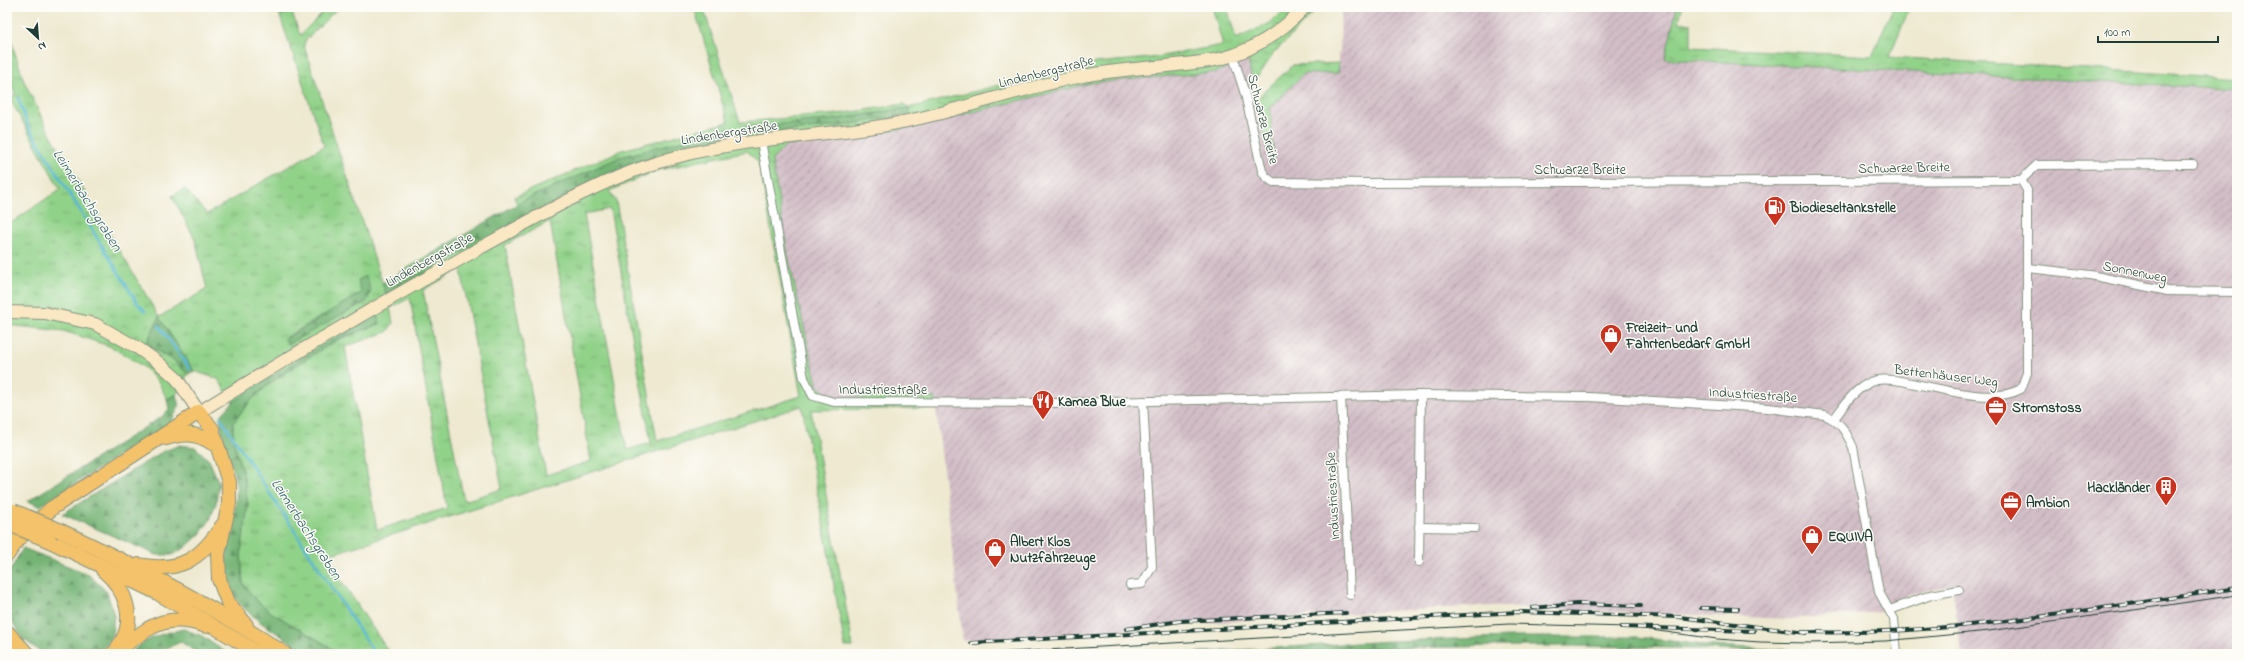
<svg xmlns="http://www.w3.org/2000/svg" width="2244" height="661" font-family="'Indie Flower',sans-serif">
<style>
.industrial{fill:url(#industrial-furrows)}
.grass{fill:url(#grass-tufts);stroke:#58885e;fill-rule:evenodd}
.forest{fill:url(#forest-firs);stroke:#4a7854}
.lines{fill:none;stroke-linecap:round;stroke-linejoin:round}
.stream{stroke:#57b8d6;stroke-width:2.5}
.minor-casing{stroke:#869382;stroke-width:10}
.secondary-casing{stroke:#869382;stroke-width:14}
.trunk-casing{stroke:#869382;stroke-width:16}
.minor{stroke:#fff;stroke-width:8}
.secondary{stroke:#fae7c3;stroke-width:12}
.trunk{stroke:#f3c26a;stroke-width:14}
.tram{stroke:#1f3d34;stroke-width:1}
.rail-casing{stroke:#1f3d34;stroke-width:4}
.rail{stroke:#fdfcf7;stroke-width:2.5;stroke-dasharray:8;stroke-linecap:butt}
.trunk-bridge-casing{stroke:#869382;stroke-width:16;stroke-linecap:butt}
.trunk-bridge{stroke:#f3c26a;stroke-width:14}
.labels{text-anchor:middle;stroke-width:3;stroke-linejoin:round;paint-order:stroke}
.street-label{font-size:14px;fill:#1f3d34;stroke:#fdfcf7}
.poi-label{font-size:14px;font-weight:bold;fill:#1f3d34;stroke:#fdfcf7;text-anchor:start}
.water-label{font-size:15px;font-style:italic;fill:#306265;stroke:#fdfcf7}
</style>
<defs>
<pattern id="industrial-furrows" width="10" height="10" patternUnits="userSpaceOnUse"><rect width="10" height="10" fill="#d2bdc6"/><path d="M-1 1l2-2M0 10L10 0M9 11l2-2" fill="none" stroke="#aa9ba2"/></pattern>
<pattern id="grass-tufts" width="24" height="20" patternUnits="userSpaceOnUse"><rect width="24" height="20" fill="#91d289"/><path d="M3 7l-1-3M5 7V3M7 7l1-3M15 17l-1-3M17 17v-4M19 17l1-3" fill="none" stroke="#76ac71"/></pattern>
<pattern id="forest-firs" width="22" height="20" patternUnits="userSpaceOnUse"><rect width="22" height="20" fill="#74b475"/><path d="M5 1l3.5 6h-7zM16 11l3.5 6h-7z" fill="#5f9461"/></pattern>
</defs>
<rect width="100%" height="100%" fill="#fdfcf7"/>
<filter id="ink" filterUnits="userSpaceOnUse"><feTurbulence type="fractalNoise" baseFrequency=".025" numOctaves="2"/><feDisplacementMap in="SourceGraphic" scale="8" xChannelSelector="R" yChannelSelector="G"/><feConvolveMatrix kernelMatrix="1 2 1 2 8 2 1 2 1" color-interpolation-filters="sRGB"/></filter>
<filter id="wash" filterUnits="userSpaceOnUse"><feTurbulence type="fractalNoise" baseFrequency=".012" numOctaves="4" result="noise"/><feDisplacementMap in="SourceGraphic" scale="16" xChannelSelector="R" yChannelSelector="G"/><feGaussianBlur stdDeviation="0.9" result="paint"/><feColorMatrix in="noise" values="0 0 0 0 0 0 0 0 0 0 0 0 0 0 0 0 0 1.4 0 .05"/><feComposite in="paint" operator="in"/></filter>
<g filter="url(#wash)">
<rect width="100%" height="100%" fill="#eee9d0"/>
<polygon class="industrial" points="1341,7 1677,7 1666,59 2237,89 2237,654 1962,654 1952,585 1907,595 1881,612 1789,619 1480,606 1287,617 963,641 935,399 829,397 817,385 788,256 772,160 785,146 908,128 1091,83 1217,72 1248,58 1268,158 1274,158 1270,108 1303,74 1338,73 1338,54 1340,52"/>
<g class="grass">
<path d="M277 7H290L300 35 328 7H339L305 41 304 46 386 294 591 182 628 166 662 155 731 138 729 128 517 204 514 197 622 150 728 122 694 7H703L740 122 839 114 905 104 909 108 1083 64 1151 58 1223 45 1212 7H1227L1236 39 1272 22 1287 7H1319L1273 54 1260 74 1252 80 1248 58 1217 72 1091 83 908 128 785 146 772 160 788 256 817 385 829 397 935 398 936 408 811 410 853 647H845L802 406 325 556 390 654H337L328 646 272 613 257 601 243 584 241 551 248 505 233 440V423L251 400 269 384 306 359 339 339 380 324 377 315 304 356 233 402 218 379 194 371 159 317 146 344 173 360 188 374 176 395 167 399 159 383 144 367 112 347 64 331 7 325V226L60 189 10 99 15 94 7 67V28L24 81 48 130 159 317 207 289 195 239 172 196 185 189 207 214 324 146ZM908 108 910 114 840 126 744 135 743 128 838 119ZM747 151 759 163 801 396 657 441 616 201 609 191 659 170ZM610 209 651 443 627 450 584 214ZM550 221 591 461 546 475 505 245ZM461 269 502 489 464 501 423 290ZM361 293 288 343 285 339V338ZM410 298 447 508 377 530 345 347 387 332 393 323 390 308Z"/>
<polygon points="1677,7 1682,7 1679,22 1691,24 1691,47 1872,56 1893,7 1910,7 1889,57 2237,78 2237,89 1665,59"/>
<polygon points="1339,63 1338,73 1303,74 1270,108 1274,158 1269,158 1256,99 1293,65"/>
</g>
<g class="forest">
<polygon points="908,108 910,114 840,126 744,135 743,127 838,119"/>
<polygon points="729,128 731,138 662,155 628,166 591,182 386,294 382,283 524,200 620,157"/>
<polygon points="366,276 371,291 367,301 288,344 285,339 361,293 358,280"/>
<path d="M377 315 380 324 339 339 306 359 269 384 251 400 233 423V440L244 477 248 505 241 551 243 584 257 601 272 613 328 646 337 654C329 654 318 656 310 654 303 653 295 645 289 641 265 625 229 606 226 572 224 543 239 514 236 485 233 461 220 440 220 417L233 402 304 356Z"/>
<polygon points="159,317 194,371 188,374 173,360 146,344"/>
<polygon points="176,395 179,406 171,422 40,506 28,501 163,416 169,409 167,399"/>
<polygon points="180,445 195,447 209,460 219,483 216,503 210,520 200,534 186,547 172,555 157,555 62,514 162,452"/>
<polygon points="23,548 88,574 107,592 114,616 112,635 105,646 93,654 46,654 38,650 23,639 13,623 7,607 7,576"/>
<path d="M184 629 202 636 228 654H200L181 642 152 654H130C145 638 162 633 184 629Z"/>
<path d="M1513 637H1638L1712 646 1790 650C1805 657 1822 651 1838 654 1770 654 1701 648 1633 647 1598 646 1564 646 1529 646 1409 646 1290 654 1170 654L1391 641Z"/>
</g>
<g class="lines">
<g class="stream">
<polyline points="18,98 28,126 138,304 145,311"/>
<polyline points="159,326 190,369"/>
<polyline points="220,417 375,654"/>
</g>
</g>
</g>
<g filter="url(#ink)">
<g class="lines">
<g class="minor-casing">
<g id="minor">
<polyline points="1233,56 1245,94 1262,171 1266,177 1273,182 1367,183 2021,180"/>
<path d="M761 141 804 378 813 396 834 402 1059 403 1421 395 1589 397 1768 408 1825 415C1841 422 1846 432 1853 447L1879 592 1894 619 1897 654"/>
<polyline points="2028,268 2090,275 2168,291 2237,292"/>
<polyline points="1341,396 1350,595"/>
<path d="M1834 419C1844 406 1852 392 1867 384 1877 377 1894 380 1906 382 1939 388 1991 405 2021 389L2027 373V190L2021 180 2037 165 2193 164"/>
<polyline points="1419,527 1475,528"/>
<polyline points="1419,562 1421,395"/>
<polyline points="1130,585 1142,584 1152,567 1143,401"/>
<polyline points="1890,610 1931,595 1959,590"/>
</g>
</g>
<g class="secondary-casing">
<path id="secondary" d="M7 312 45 313 95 324 138 348 159 363 177 379 199 412C292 355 385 301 480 248 536 218 592 184 653 164 726 139 805 138 881 126 948 115 1012 90 1078 77 1125 67 1173 68 1220 59 1253 51 1282 31 1305 7"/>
</g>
<g class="trunk-casing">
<g id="trunk">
<polyline points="199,412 212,429 229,482 229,504 218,554 219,579 228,602 246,625"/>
<path d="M166 438C183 433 196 432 212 443"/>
<path d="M61 531C138 567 214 607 285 654"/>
<polyline points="50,541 156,592 260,654"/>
<polyline points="7,555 18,539 52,508 199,412"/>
<path d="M139 565C179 573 200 560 222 526"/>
<path d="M103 570C126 589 138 621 118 647"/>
<polyline points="7,632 27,654"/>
<path d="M112 654C147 631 161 610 206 626"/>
</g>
</g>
<use href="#minor" class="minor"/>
<use href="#secondary" class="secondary"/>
<use href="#trunk" class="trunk"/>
<polyline class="tram" points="976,654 1509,624 1629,627 1717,639 1760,642 1810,643 1885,641 1989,631 2237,595"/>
<g class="rail-casing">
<g id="rail">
<polyline points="1532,608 1577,604 1641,606"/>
<polyline points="1701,608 1738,609"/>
<polyline points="1621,627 1754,631"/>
<polyline points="1126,629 1180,621 1346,613"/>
<path d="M1802 632C1949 636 2092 609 2237 588"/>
<polyline points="971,643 1519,612 1679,617 1807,633"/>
</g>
</g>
<use href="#rail" class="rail"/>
<g class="trunk-bridge-casing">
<g id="trunk-bridge">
<polyline points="13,511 61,531"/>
<polyline points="7,523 50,541"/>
</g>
</g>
<use href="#trunk-bridge" class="trunk-bridge"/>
</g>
</g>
<defs>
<g id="fuel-pin" transform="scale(1.15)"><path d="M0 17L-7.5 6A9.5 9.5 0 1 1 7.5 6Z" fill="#c8321e" stroke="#fdfcf7"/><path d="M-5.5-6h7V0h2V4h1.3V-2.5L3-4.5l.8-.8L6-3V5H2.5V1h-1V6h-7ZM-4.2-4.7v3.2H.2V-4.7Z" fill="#fff"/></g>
<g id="shop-pin" transform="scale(1.15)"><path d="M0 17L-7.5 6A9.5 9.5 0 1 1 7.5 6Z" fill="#c8321e" stroke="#fdfcf7"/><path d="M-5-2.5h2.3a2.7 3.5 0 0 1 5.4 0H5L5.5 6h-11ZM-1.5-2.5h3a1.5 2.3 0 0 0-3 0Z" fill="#fff"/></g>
<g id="restaurant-pin" transform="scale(1.15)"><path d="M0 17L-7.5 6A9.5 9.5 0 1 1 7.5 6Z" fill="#c8321e" stroke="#fdfcf7"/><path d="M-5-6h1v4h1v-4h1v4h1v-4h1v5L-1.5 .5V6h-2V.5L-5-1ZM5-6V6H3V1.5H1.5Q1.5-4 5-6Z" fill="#fff"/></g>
<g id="office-pin" transform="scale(1.15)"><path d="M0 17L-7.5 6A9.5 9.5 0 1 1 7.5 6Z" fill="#c8321e" stroke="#fdfcf7"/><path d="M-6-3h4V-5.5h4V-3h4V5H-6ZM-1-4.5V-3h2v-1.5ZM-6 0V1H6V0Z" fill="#fff"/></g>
<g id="building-pin" transform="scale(1.15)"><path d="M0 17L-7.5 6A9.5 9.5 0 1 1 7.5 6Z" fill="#c8321e" stroke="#fdfcf7"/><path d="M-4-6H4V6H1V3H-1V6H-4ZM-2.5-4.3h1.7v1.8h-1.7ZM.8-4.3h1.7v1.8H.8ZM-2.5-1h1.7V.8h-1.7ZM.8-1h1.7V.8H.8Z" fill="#fff"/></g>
</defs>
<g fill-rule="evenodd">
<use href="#fuel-pin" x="1775" y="207"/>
<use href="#shop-pin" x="1611" y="335"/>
<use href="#restaurant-pin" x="1043" y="401"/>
<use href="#office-pin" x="1996" y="407"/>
<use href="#building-pin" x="2166" y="487"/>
<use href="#office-pin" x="2011" y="502"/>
<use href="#shop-pin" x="1812" y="536"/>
<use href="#shop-pin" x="995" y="549"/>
</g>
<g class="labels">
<g class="street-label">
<text transform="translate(1046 71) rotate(-14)" y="5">Lindenbergstraße</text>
<text transform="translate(1264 119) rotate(76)" y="5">Schwarze Breite</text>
<text transform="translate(729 132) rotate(-9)" y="5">Lindenbergstraße</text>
<text transform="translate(1904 167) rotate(-1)" y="5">Schwarze Breite</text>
<text x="1580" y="174">Schwarze Breite</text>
<text transform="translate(429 259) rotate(-29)" y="5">Lindenbergstraße</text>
<text transform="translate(2135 271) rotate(11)" y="5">Sonnenweg</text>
<text transform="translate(1946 375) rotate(7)" y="5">Bettenhäuser Weg</text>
<text x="883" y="394">Industriestraße</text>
<text transform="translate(1753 394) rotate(4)" y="5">Industriestraße</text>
<text transform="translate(1332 496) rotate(-93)" y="5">Industriestraße</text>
</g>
<g class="poi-label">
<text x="1790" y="212">Biodieseltankstelle</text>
<text x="1626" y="332">Freizeit- und<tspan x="1626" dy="16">Fahrtenbedarf GmbH</tspan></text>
<text x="1058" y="406">Kamea Blue</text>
<text x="2012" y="412">Stromstoss</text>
<text x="2150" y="492" text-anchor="end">Hackländer</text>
<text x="2026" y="507">Ambion</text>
<text x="1828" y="541">EQUIVA</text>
<text x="1010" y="546">Albert Klos<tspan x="1010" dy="16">Nutzfahrzeuge</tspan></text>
</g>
<g class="water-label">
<text transform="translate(88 200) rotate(58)" y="5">Leimerbachsgraben</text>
<text transform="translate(307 529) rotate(57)" y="5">Leimerbachsgraben</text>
</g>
</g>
<rect width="2244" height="661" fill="none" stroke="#fdfcf7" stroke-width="24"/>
<g transform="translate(38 38) rotate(154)" stroke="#fdfcf7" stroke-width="3" paint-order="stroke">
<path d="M0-3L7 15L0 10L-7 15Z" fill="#1f3d34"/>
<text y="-6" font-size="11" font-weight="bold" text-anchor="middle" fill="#1f3d34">N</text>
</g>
<path d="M2098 36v6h120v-6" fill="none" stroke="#1f3d34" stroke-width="2"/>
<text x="2104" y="36" font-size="12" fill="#1f3d34" stroke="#fdfcf7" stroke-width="3" paint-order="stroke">100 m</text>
</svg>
